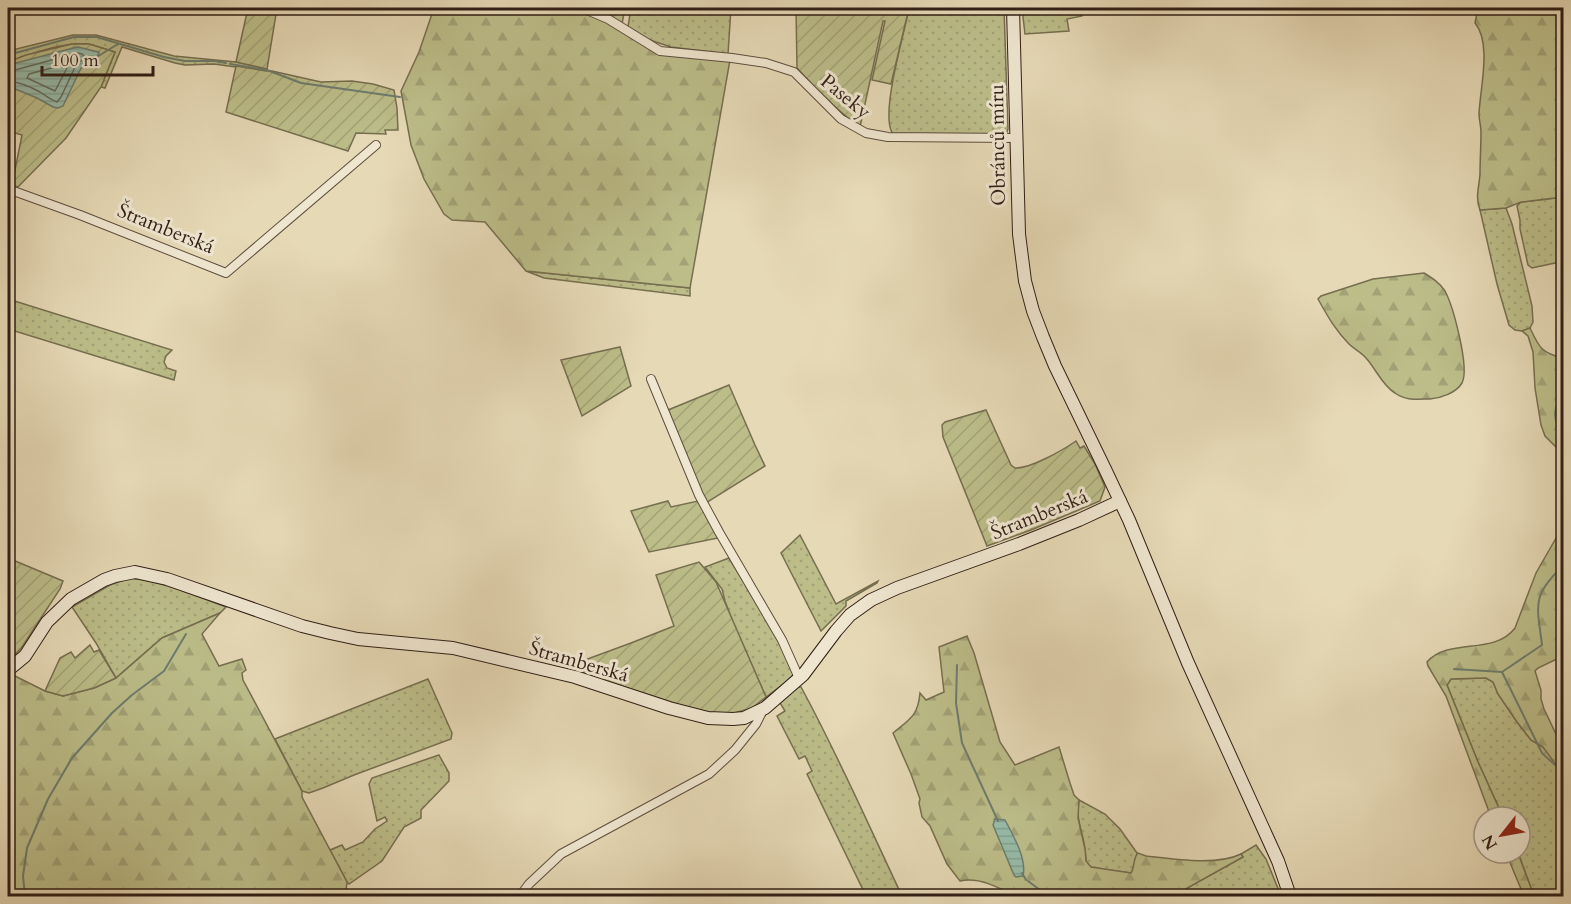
<svg xmlns="http://www.w3.org/2000/svg" width="1571" height="904" font-family="Cardo,serif">
<style>
.grass{fill:url(#grass-dots);stroke:#766e50;stroke-width:1.5}
.forest{fill:url(#forest-firs);stroke:#766e50;stroke-width:1.5}
.garden{fill:url(#garden-furrows);stroke:#766e50;stroke-width:1.5}
.water{fill:url(#water-rules);stroke:#6e7c6e;stroke-width:1.5}
.lines{fill:none;stroke-linecap:round;stroke-linejoin:round}
.shore{stroke:#646c5f;stroke-width:1.5}
.stream{stroke:#6e7c6e;stroke-width:2}
.street-casing{stroke:#5e4d3e;stroke-width:10}
.secondary-casing{stroke:#301e16;stroke-width:14}
.street{stroke:#efe6d0;stroke-width:8}
.secondary{stroke:#efe6d0;stroke-width:12}
.labels{text-anchor:middle;stroke-width:6;stroke-linejoin:round;paint-order:stroke}
.street-label{font-size:20px;fill:#301e16;stroke:#efe6d0}
</style>
<defs>
<pattern id="grass-dots" width="8" height="8" patternUnits="userSpaceOnUse" patternTransform="scale(1.5)"><rect width="8" height="8" fill="#bcbd89"/><path d="M2 2h.1M6 6h.1" fill="none" stroke="#a2a276" stroke-width="1.8" stroke-linecap="round"/></pattern>
<pattern id="forest-firs" width="22" height="20" patternUnits="userSpaceOnUse" patternTransform="scale(1.5)"><rect width="22" height="20" fill="#bcbd89"/><path d="M5 1l3.5 6h-7zM16 11l3.5 6h-7z" fill="#a2a276"/></pattern>
<pattern id="garden-furrows" width="10" height="10" patternUnits="userSpaceOnUse" patternTransform="scale(1.5)"><rect width="10" height="10" fill="#bcbd89"/><path d="M-1 1l2-2M0 10L10 0M9 11l2-2" fill="none" stroke="#a2a276"/></pattern>
<pattern id="water-rules" width="6" height="5" patternUnits="userSpaceOnUse" patternTransform="scale(1.5)"><rect width="6" height="5" fill="#97bba8"/><path d="M0 2.5h6" fill="none" stroke="#82a090"/></pattern>
</defs>
<rect width="100%" height="100%" fill="#e6d9b6"/>
<filter id="stains"><feTurbulence type="fractalNoise" baseFrequency=".00333" numOctaves="4"/><feColorMatrix values="0 0 0 0 .2 0 0 0 0 .09 0 0 0 0 .02 0 0 0 .5 -.17"/></filter>
<radialGradient id="worn" r=".72"><stop offset=".6" stop-color="#630" stop-opacity="0"/><stop offset="1" stop-color="#630" stop-opacity=".3"/></radialGradient>
<g class="grass">
<polygon points="631,8 731,8 728,54 671,47 647,39 628,27"/>
<path d="M909 8H1004L1008 129 1006 135 893 134C879 116 905 32 909 8Z"/>
<polygon points="1022,8 1081,8 1082,16 1067,19 1069,31 1025,34"/>
<path d="M73 35H96L174 56 236 62 267 69 266 71 214 64 185 65 175 63 122 47 105 88 101 87 115 52C106 50 96 45 87 44 62 42 31 54 8 62V51Z"/>
<polygon points="1563,197 1563,275 1560,262 1532,268 1528,265 1520,229 1520,220 1517,206 1521,202"/>
<polygon points="1506,208 1512,224 1532,306 1533,322 1530,328 1522,331 1515,330 1509,325 1497,284 1480,210"/>
<polygon points="526,271 690,288 690,296 544,278"/>
<polygon points="8,299 172,350 166,356 164,362 167,368 176,371 174,380 8,329"/>
<polygon points="800,535 836,604 878,581 877,583 846,601 846,606 821,631 781,553"/>
<polygon points="729,558 772,627 794,674 785,683 766,697 734,625 725,601 722,589 705,567"/>
<path d="M130 578C163 581 195 596 226 607L220 613 162 638 116 678 96 643 72 607 110 585Z"/>
<polygon points="1486,678 1493,682 1498,694 1517,722 1531,740 1543,747 1559,766 1563,774 1564,888 1560,896 1534,896 1518,853 1520,853 1520,817 1503,817 1478,762 1447,685 1451,679"/>
<polygon points="428,679 452,733 451,739 354,775 323,788 309,793 302,791 275,739"/>
<path d="M798 687H801C838 755 869 826 902 896H866L807 774 812 771 805 756 799 759 777 716 785 711 780 703Z"/>
<polygon points="439,755 449,773 449,781 421,810 421,818 404,827 382,861 349,884 347,882 330,850 342,845 345,850 363,842 375,829 387,821 385,817 377,821 369,784 372,778"/>
<path d="M1079 800 1105 814 1120 829 1137 853 1134 868 1131 873 1095 868C1091 867 1090 868 1087 863 1085 859 1086 853 1085 849 1083 832 1075 818 1079 800Z"/>
<polygon points="1256,845 1266,859 1281,896 1183,896 1183,892 1187,888 1243,857 1241,854"/>
</g>
<g class="forest">
<polygon points="434,8 572,8 606,21 659,53 730,60 690,288 526,271 485,222 452,220 444,214 424,179 411,145 401,91 419,52"/>
<path d="M1478 8H1563V197L1521 202 1506 208 1480 210C1475 197 1479 188 1480 174 1480 160 1481 146 1481 132 1481 126 1479 120 1479 114 1480 89 1492 43 1475 23Z"/>
<path d="M1424 273C1432 278 1440 283 1445 291 1453 306 1470 368 1462 383 1456 393 1441 398 1430 399 1417 399 1406 401 1395 393 1382 385 1376 369 1366 358 1361 352 1354 349 1349 344 1335 330 1327 315 1318 299L1321 296 1373 279Z"/>
<path d="M1530 328C1539 347 1541 353 1563 358V454L1545 436 1541 425 1535 388 1533 352 1528 336 1522 331Z"/>
<path d="M1563 526V656L1538 668 1535 671 1541 690V699L1544 709 1556 734 1563 744V774L1543 747 1531 740 1517 722 1498 694 1493 682 1486 678 1451 679 1447 685 1478 762 1503 817H1491L1446 696 1428 666 1427 662C1449 637 1494 656 1515 628L1536 573Z"/>
<polygon points="220,613 202,634 219,666 242,659 246,670 242,673 243,680 302,791 302,797 347,882 346,891 350,896 8,896 8,676 15,676 45,691 63,696 94,688 116,678 162,638"/>
<path d="M967 636 974 653 1000 742 1015 765 1059 747 1070 783 1074 795 1079 800 1078 818 1085 849 1086 861 1091 867 1131 873C1135 866 1133 858 1138 853L1146 856C1173 859 1217 866 1241 854L1243 857 1187 888 1183 892V896H1015C998 887 979 877 960 881L947 864 930 826 922 817 919 803 920 799 911 774 893 733C910 719 918 716 920 693L926 700 944 692 939 647Z"/>
<polygon points="1506,853 1518,853 1534,896 1524,896"/>
</g>
<g class="garden">
<polygon points="248,8 277,8 267,69 236,62"/>
<polygon points="586,8 625,8 622,24"/>
<path d="M796 8H909L891 84 872 80 885 21H883L860 127C836 110 817 90 797 68Z"/>
<polygon points="72,44 89,44 115,52 101,87 66,138 18,187 12,185 22,135 8,131 8,62 26,55"/>
<polygon points="236,66 266,71 272,71 321,82 352,81 373,84 394,90 397,108 398,130 385,130 386,134 356,133 348,151 226,112"/>
<polygon points="620,347 631,386 582,416 561,360"/>
<polygon points="729,385 755,445 765,466 706,503 668,410"/>
<path d="M986 410 1011 465 1015 468C1030 469 1063 450 1076 441L1080 448 1084 446 1095 464 1105 487 1100 501 1031 530 987 546 943 437 942 425 945 422Z"/>
<polygon points="668,501 671,507 698,501 718,538 649,552 631,511"/>
<polygon points="8,558 63,581 60,589 22,647 8,662"/>
<polygon points="699,562 716,582 766,697 752,708 731,714 705,713 584,674 582,661 631,643 674,626 656,575"/>
<polygon points="90,645 94,652 99,650 116,678 94,688 63,696 45,691 60,658 71,652 75,658"/>
</g>
<g class="water">
<path d="M77 47C85 48 91 51 99 52L95 65 88 64 81 68 63 106 58 108 53 107 37 98 8 86V67L16 63Z"/>
<path d="M995 819 1005 820C1013 835 1027 859 1023 876L1016 877 1014 875 993 825Z"/>
</g>
<g class="lines">
<g class="shore">
<polygon points="63,65 66,66 67,68 55,91 27,78 29,74"/>
<path d="M8 72 77 53 82 54 84 56 83 59 76 65 61 97 57 102C51 100 46 96 40 92 31 87 18 82 8 81"/>
</g>
<g class="stream">
<polyline points="8,55 74,37 97,37 164,57 185,61 215,61 226,63"/>
<polyline points="95,58 118,44"/>
<polyline points="230,64 267,70 301,83 400,97"/>
<path d="M1564 393C1553 407 1551 420 1564 432"/>
<path d="M1564 565C1531 596 1537 604 1542 645L1502 672 1542 753 1555 765 1564 771"/>
<polyline points="957,665 956,703 962,743 998,821"/>
<polyline points="1454,669 1502,672"/>
<polyline points="1022,873 1026,880"/>
<polyline points="1028,881 1048,896"/>
<polyline points="25,896 23,876 27,848 48,799 72,758 112,713 132,695 164,671 186,634"/>
</g>
<g class="street-casing">
<g id="street">
<polyline points="582,8 608,19 660,51 732,58 766,63 794,72 841,119 866,133 888,137 1016,138"/>
<polyline points="8,189 80,215 226,273 376,145"/>
<polyline points="651,379 699,495 719,532 782,640 799,678"/>
<polyline points="520,896 529,884 561,854 709,774 735,750 756,724 764,708"/>
</g>
</g>
<g class="secondary-casing">
<g id="secondary">
<polyline points="1013,8 1019,234 1025,281 1033,311 1043,337 1055,366 1105,469 1129,520 1188,663 1278,861 1290,896"/>
<polyline points="8,670 25,656 47,622 71,599 104,580 115,576 135,572 167,579 302,626 330,633 358,639 453,648 575,677 669,708 708,718 733,719 744,718 765,708 803,675 836,631 850,615 871,600 897,588 1019,544 1079,520 1120,501"/>
</g>
</g>
<use href="#street" class="street"/>
<use href="#secondary" class="secondary"/>
</g>
<g class="labels">
<g class="street-label">
<text transform="translate(846 96) rotate(39)" y="7">Paseky</text>
<text transform="translate(997 145) rotate(-91)" y="7">Obránců míru</text>
<text transform="translate(166 228) rotate(22)" y="7">Štramberská</text>
<text transform="translate(1039 514) rotate(-22)" y="7">Štramberská</text>
<text transform="translate(579 661) rotate(16)" y="7">Štramberská</text>
</g>
</g>
<rect width="1571" height="904" fill="none" stroke="#e6d9b6" stroke-width="30"/>
<rect x="9" y="9" width="1553" height="886" fill="none" stroke="#301e16" stroke-width="3"/>
<rect x="15" y="15" width="1541" height="874" fill="none" stroke="#301e16" stroke-width="1.5"/>
<g transform="translate(1502 835) rotate(239)"><circle r="28" fill="#efe6d0" stroke="#a39686" stroke-width="1.5"/>
<path d="M0-4.5L10 22L0 15L-10 22Z" fill="#8f2418"/>
<text y="-9" font-size="16" font-weight="bold" text-anchor="middle" fill="#301e16">N</text>
</g>
<path d="M42 66v9h111v-9" fill="none" stroke="#301e16" stroke-width="3"/>
<text x="51" y="66" font-size="18" fill="#301e16" stroke="#efe6d0" stroke-width="4.5" paint-order="stroke">100 m</text>
<rect width="100%" height="100%" filter="url(#stains)"/>
<rect width="100%" height="100%" fill="url(#worn)"/>
</svg>
